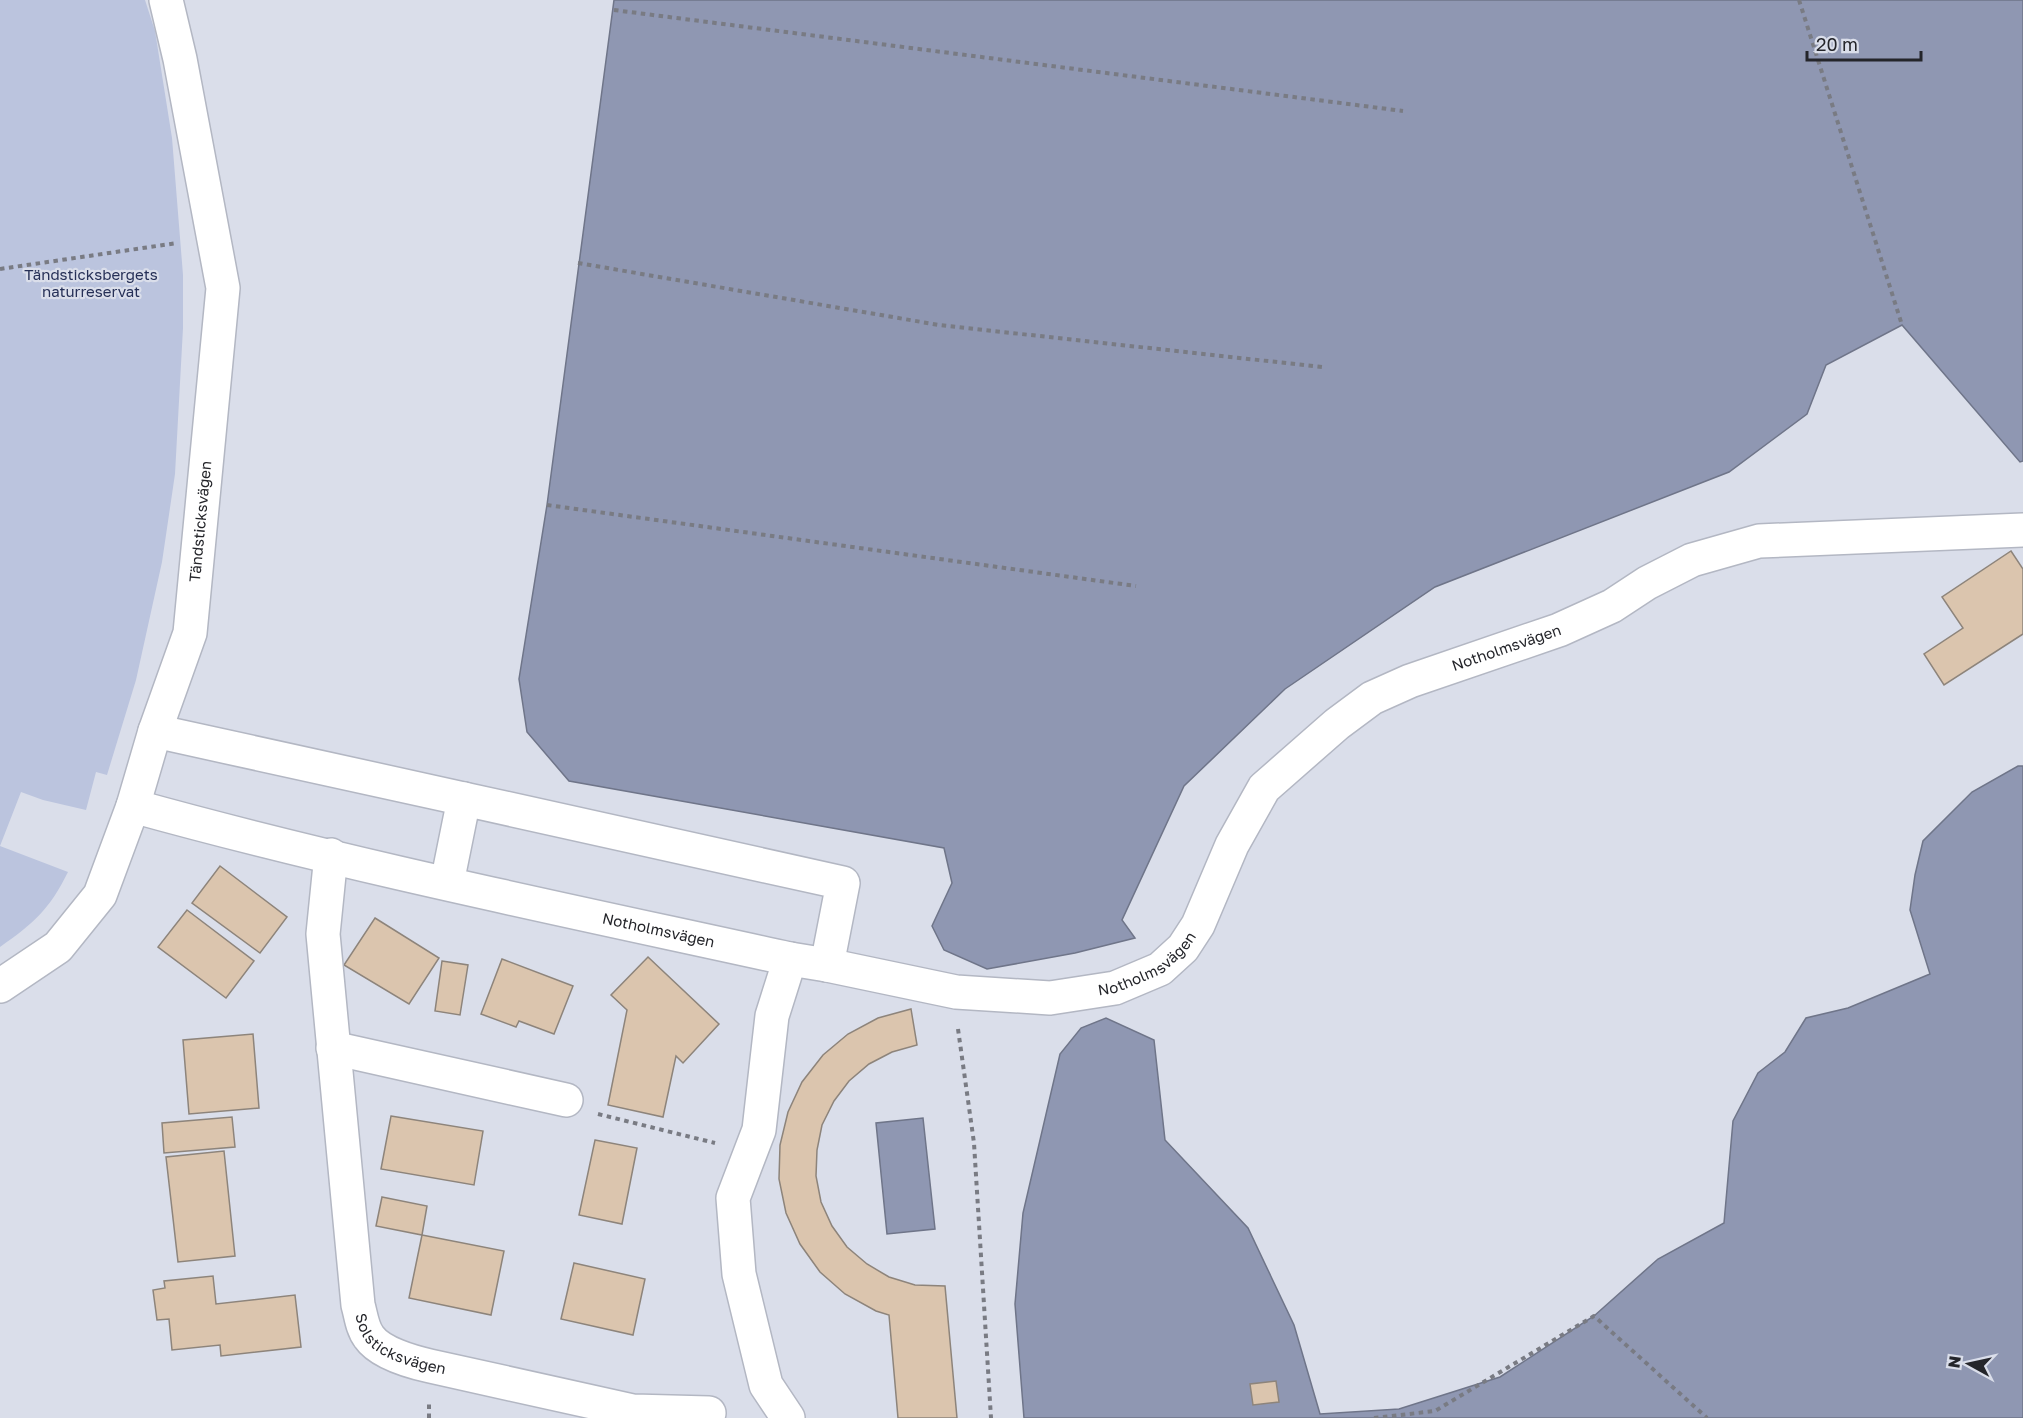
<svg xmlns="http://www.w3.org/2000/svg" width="2023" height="1418" font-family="'Golos Text',sans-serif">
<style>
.green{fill:#bbc4de}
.water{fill:#8f97b2;stroke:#6f7589;stroke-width:1.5}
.building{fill:#dbc5ae;stroke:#8d847b;stroke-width:1.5}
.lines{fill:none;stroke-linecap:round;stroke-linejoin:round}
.minor-casing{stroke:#b3b7c3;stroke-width:36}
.path{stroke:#797b83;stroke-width:4;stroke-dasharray:4.5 4.5;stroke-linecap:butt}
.minor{stroke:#fff;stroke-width:33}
.labels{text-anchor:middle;stroke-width:4.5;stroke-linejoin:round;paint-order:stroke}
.park-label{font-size:15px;fill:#263057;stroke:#dadeea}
.street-label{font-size:15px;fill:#24252a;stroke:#dadeea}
</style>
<rect width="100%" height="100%" fill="#dadeea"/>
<path class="green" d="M0 0H145L155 31 172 138 183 275V328L175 474 162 562 136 680 107 775 96 772 86 810 43 800 21 792 0 846 68 872C49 910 34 923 0 947Z"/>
<g class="water">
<polygon points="614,0 2023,0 2023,461 2020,462 1902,325 1826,365 1807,414 1729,472 1435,587 1285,689 1184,786 1122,920 1135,938 1075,953 987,969 944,950 932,926 952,883 944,848 569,781 527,732 519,679 547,505"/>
<polygon points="2018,766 2023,766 2023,1418 1024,1418 1015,1304 1023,1213 1060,1054 1081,1028 1106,1018 1154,1040 1165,1140 1248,1228 1294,1325 1320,1414 1399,1409 1500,1377 1594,1316 1658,1259 1724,1223 1733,1121 1758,1073 1785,1052 1806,1018 1848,1008 1930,974 1910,910 1915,875 1923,841 1972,792"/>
<polygon points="923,1118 935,1229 887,1234 876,1123"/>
</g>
<g class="building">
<polygon points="2011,551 2023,569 2023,634 1944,685 1924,654 1963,628 1942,597"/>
<polygon points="220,866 287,917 260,953 192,903"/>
<polygon points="187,910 254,961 226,998 158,947"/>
<polygon points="375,918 439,958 409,1004 344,965"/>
<polygon points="648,957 719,1024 683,1063 676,1056 663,1117 608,1105 627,1010 611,995"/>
<polygon points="502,959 573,986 554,1034 519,1021 516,1027 481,1014"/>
<polygon points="442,961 468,965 460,1015 435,1011"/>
<polygon points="911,1009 917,1045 892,1052 869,1064 849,1081 834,1101 822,1125 817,1150 816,1176 821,1202 832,1226 847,1247 867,1264 889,1277 915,1285 945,1286 957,1418 898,1418 889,1315 876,1311 845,1294 820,1272 800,1244 786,1213 779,1179 780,1145 788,1112 802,1082 823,1055 848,1034 878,1018"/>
<polygon points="253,1034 259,1108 189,1114 183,1040"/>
<polygon points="391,1116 483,1131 474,1185 381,1169"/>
<polygon points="232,1117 235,1147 164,1153 162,1123"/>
<polygon points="595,1140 637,1148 622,1224 579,1215"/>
<polygon points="224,1151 235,1256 178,1262 166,1157"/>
<polygon points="382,1197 427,1206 422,1235 376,1226"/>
<polygon points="422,1235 504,1251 491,1315 409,1298"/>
<polygon points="574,1263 645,1279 633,1335 561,1319"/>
<polygon points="213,1276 216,1304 295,1295 301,1347 221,1356 220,1345 172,1350 169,1319 157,1320 153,1290 165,1288 164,1281"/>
<polygon points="1276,1381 1279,1402 1253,1405 1250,1384"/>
</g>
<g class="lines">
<g class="minor-casing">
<g id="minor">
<polyline points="155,731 464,799"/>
<path id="s1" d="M133 806C349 866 571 911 790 959L827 965 956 992 1050 998 1115 988 1160 969 1183 948 1198 925 1232 845 1264 788 1337 724 1372 698 1410 681 1559 630 1612 606 1647 583 1692 560 1759 541 2023 530"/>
<path id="s2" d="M331 855 323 934 358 1305C361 1315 362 1328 369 1337 380 1353 412 1362 430 1366L633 1411 709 1413"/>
<polyline points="447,883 464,799 843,883 827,965"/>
<path id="s3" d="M0 986 58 947 100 895 133 806 155 731 190 633 223 288 180 59 166 0"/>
<polyline points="333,1048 566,1100"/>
<polyline points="788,1418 766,1385 739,1274 733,1198 759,1130 772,1016 790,959"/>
</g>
</g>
<g class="path">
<polyline points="1799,0 1902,325"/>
<polyline points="614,10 1403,111"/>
<polyline points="578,263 939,325 1322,367"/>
<polyline points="0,269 177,243"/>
<polyline points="547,505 1136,586"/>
<polyline points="958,1029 974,1143 991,1418"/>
<polyline points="598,1114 715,1143"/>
<polyline points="429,1418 429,1403"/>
<polyline points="1374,1418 1435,1411 1594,1316 1707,1418"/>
</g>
<use href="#minor" class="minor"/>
</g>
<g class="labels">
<g class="park-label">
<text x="91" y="280">Tändsticksbergets<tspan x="91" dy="17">naturreservat</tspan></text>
</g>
<g class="street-label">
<text dy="5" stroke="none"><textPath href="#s3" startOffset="526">Tändsticksvägen</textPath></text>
<text dy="5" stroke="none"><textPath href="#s1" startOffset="1548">Notholmsvägen</textPath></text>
<text dy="5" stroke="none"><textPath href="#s1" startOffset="540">Notholmsvägen</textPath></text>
<text dy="5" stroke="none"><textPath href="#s1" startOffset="1044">Notholmsvägen</textPath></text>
<text dy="5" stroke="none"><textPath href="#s2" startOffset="516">Solsticksvägen</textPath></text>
</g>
</g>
<g transform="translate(1969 1364) rotate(278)" stroke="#dadeea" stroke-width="4.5" paint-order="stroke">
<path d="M0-4.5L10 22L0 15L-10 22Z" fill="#24252a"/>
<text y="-9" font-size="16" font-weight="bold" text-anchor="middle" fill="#24252a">N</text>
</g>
<path d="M1807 51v9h114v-9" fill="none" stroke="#24252a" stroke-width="3"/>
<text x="1816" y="51" font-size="18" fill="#24252a" stroke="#dadeea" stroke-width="4.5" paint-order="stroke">20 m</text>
</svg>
